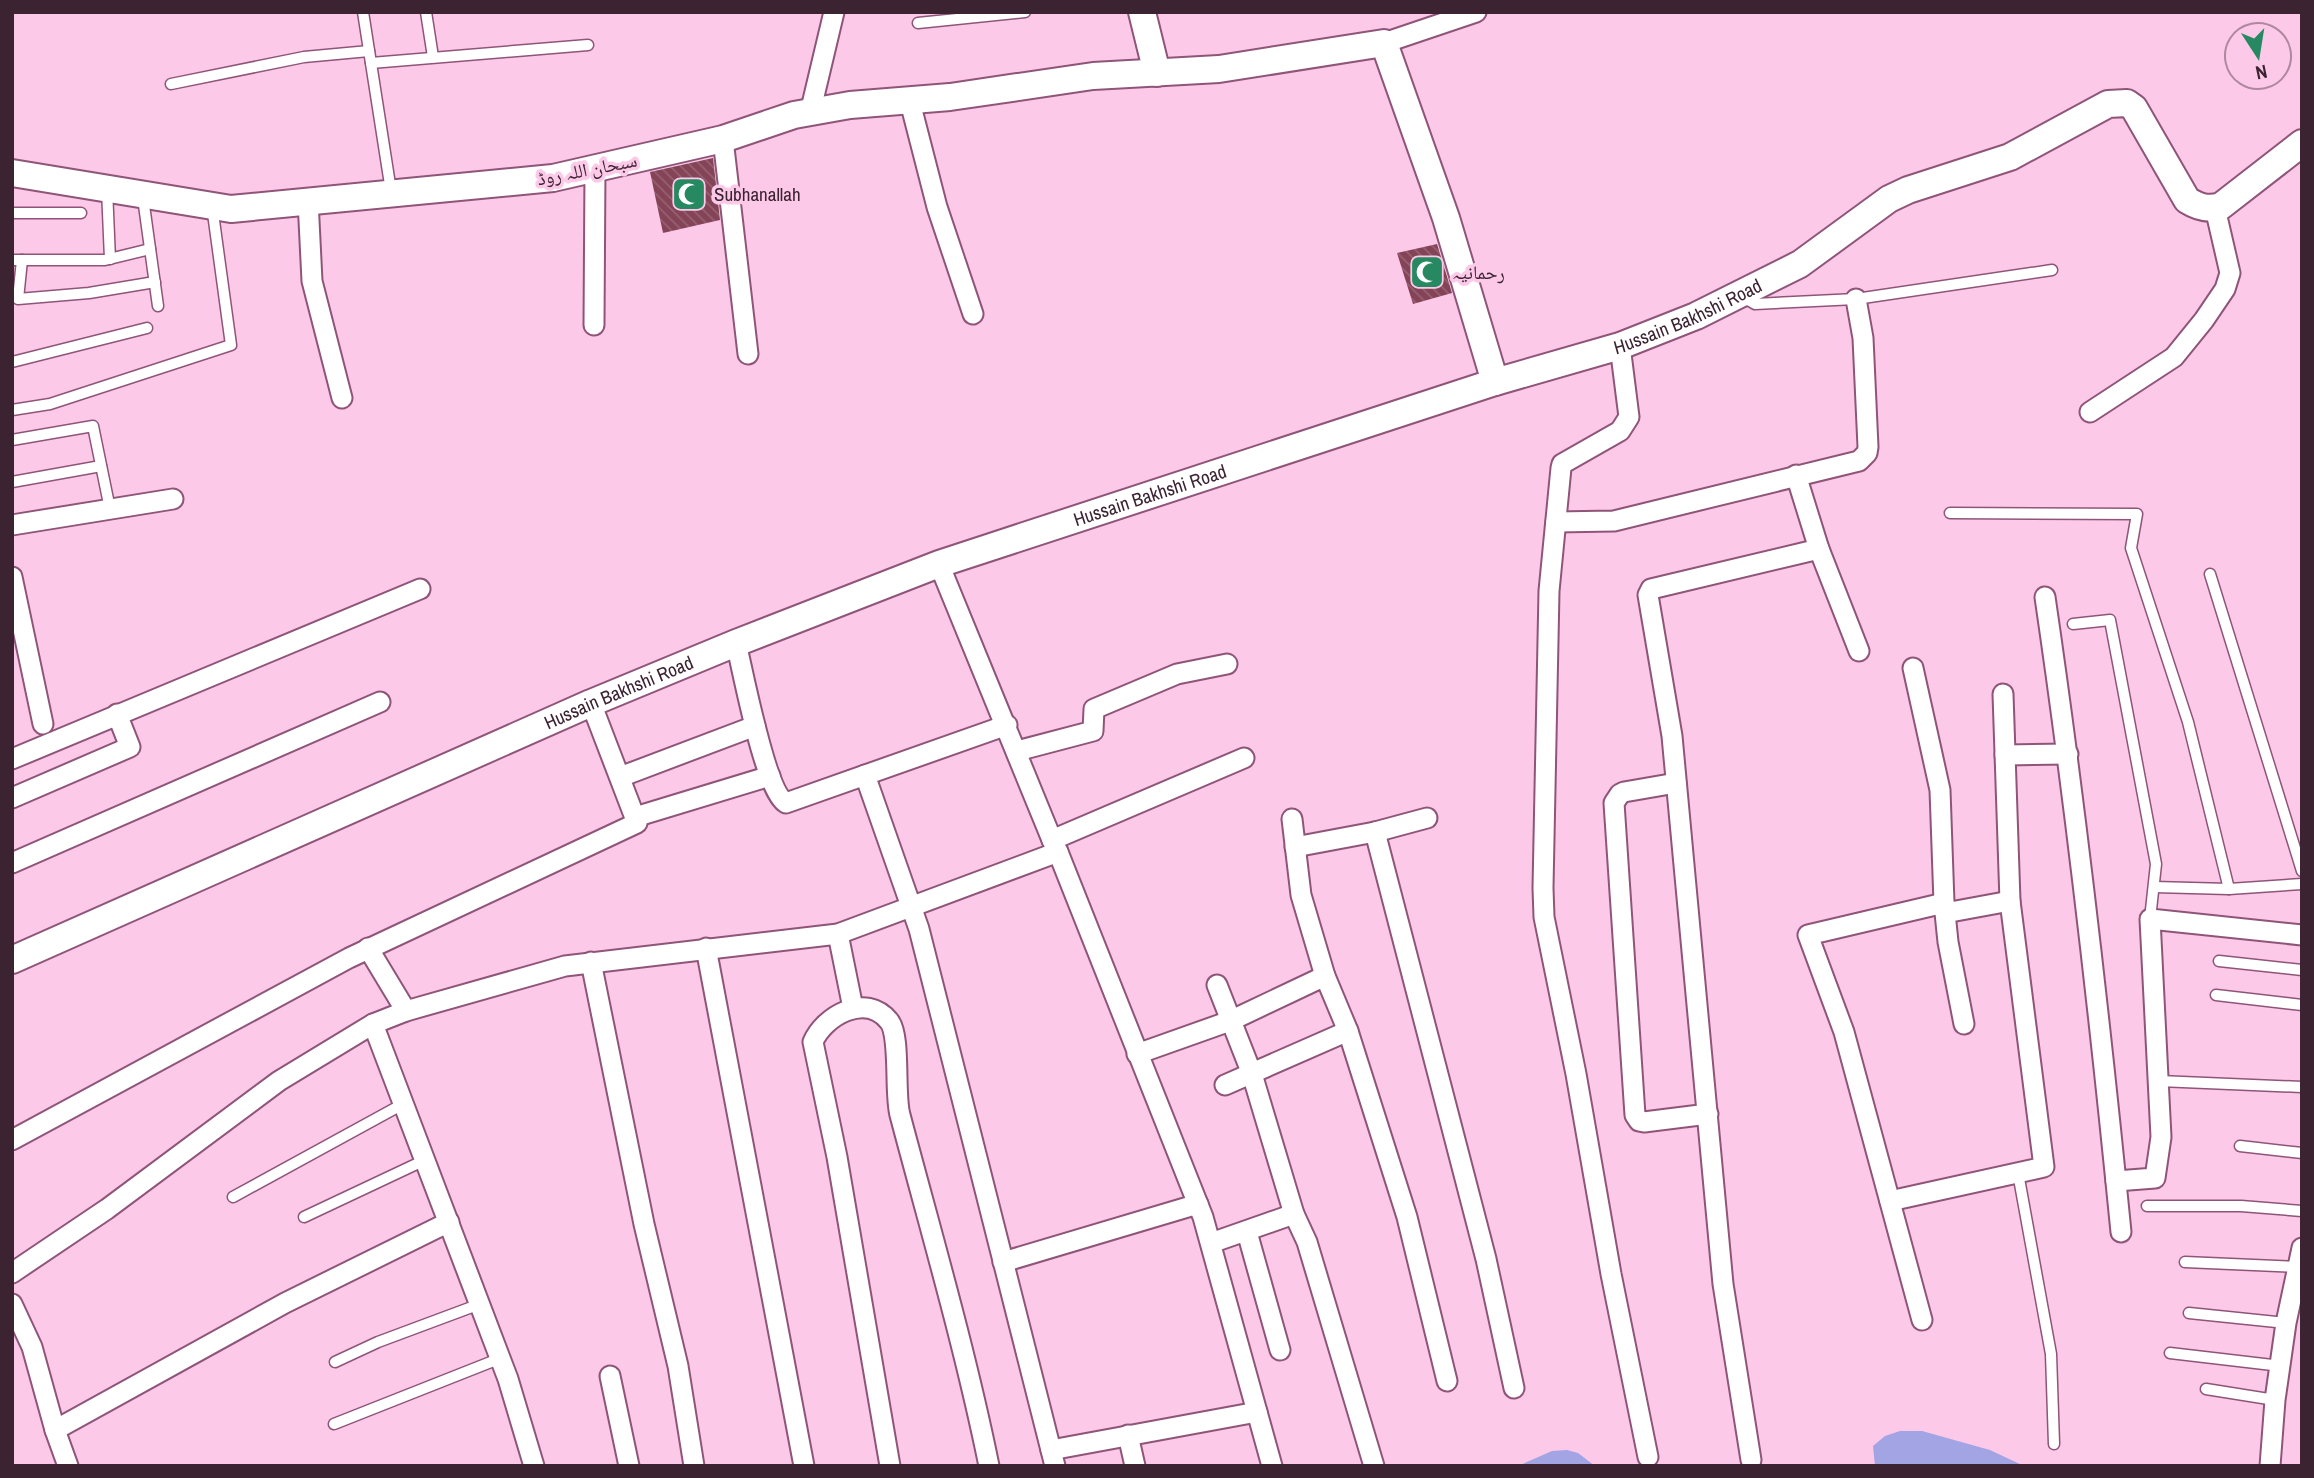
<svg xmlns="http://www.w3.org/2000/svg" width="2314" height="1478" font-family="'Archivo Narrow','Noto Naskh Arabic',sans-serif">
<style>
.water{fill:#a2a4e4}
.building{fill:url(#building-back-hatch)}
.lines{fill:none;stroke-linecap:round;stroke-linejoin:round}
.lane-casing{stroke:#8e5578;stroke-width:13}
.street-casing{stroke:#8e5578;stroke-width:23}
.secondary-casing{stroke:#8e5578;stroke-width:30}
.lane{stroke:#fff;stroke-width:10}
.street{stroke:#fff;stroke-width:19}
.secondary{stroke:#fff;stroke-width:26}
.labels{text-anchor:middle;stroke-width:7;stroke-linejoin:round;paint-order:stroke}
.street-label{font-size:19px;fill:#3b2332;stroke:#fdc9e8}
.poi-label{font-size:19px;fill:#3b2332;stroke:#fdc9e8;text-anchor:start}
</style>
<defs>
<pattern id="building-back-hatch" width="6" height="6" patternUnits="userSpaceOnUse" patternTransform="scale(1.75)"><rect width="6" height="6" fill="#844356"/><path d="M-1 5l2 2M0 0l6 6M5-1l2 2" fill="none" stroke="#946271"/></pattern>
</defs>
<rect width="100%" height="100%" fill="#fdc9e8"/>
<g class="water">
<polygon points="1900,1431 1922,1431 1990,1450 2024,1466 1875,1466 1873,1446 1885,1436"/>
<polygon points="1567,1450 1578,1453 1595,1466 1518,1466 1552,1451"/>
</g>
<g class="building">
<polygon points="713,158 720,220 663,233 650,172"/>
<polygon points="1437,244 1452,293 1413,304 1397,253"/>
</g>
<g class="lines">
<g class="lane-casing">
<g id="lane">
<polyline points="363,12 391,191"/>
<polyline points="426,12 433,57"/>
<polyline points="918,23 1025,12"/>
<polyline points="371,63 588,45"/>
<polyline points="171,84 304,57 369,51"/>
<polyline points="107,189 110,259"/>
<polyline points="143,198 158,306"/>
<polyline points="12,213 81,213"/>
<polyline points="12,260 105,260 150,249"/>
<polyline points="22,260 18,299 89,293 155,282"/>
<polyline points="1741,296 1755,304 1856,299 2052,270"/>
<polyline points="12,362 147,328"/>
<polyline points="12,410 50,404 231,345 212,206"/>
<polyline points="12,440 93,426 110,509"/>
<polyline points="12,482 101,466"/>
<polyline points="1950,513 2137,514 2131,548 2188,722 2229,889"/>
<polyline points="2210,574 2302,871"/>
<polyline points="2073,624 2110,620 2156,864 2150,919"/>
<polyline points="2154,887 2229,889 2302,884"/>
<polyline points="2219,961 2302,970"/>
<polyline points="2216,995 2302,1005"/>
<polyline points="2159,1081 2302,1087"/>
<polyline points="2240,1146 2302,1153"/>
<polyline points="2018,1173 2051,1354 2054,1444"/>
<polyline points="233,1197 403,1104"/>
<polyline points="2147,1206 2241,1206 2302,1211"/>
<polyline points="304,1217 425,1160"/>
<polyline points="2185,1262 2299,1267"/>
<polyline points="2189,1313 2286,1323"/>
<polyline points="2170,1353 2281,1366"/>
<polyline points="335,1362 378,1342 480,1304"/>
<polyline points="2206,1389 2275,1400"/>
<polyline points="334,1424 501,1358"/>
</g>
</g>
<g class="street-casing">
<g id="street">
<polyline points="1384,43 1476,12"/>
<polyline points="910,102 937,207 973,314"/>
<polyline points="810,113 834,12"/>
<polyline points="723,139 748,354"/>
<polyline points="308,200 312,281 342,398"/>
<polyline points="594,325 595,169"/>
<polyline points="1620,346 1629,417 1620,431 1562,464 1561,468 1549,591 1543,888 1544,917 1576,1074 1611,1274 1648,1457"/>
<polyline points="2090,412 2174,357 2204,320 2225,289 2230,273 2215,208"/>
<polyline points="1796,475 1819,549 1859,651"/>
<polyline points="1556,522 1614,521 1859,461 1867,453 1868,447 1863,338 1856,299"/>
<polyline points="12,525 173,499"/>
<polyline points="939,564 1052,840"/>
<polyline points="12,577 43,724"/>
<path d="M2045 597C2076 808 2100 1020 2121 1232"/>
<path d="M736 643C743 671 765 791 786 803L1007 725"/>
<polyline points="1913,668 1940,790 1944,903 1948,942 1964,1024"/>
<polyline points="1017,751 1093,731 1094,709 1177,674 1227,664"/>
<polyline points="2005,755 2068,754"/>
<polyline points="12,759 420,589"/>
<polyline points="865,775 919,929 1055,1466"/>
<polyline points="620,777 755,726"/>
<polyline points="1676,783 1624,792 1620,794 1614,803 1635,1115 1639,1121 1644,1122 1708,1114"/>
<polyline points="12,798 130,747 117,714"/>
<polyline points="635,817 770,776"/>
<polyline points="1292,819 1301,895 1325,976 1348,1031 1407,1217 1447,1381"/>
<polyline points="1375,832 1486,1259 1514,1388"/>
<polyline points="1295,847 1375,832 1427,818"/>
<polyline points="1058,852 1203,1217 1272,1466"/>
<polyline points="12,863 380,702"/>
<polyline points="1945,913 2010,901"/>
<polyline points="838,934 853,1008"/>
<polyline points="368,948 406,1011"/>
<polyline points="706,948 804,1466"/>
<polyline points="591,962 644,1224 678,1366 694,1466"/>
<polyline points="1217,985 1252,1074 1294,1214 1307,1242 1374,1466"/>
<polyline points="373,1024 508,1379 534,1466"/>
<polyline points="1137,1054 1230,1021 1325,976"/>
<polyline points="1225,1085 1348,1031"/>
<polyline points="12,1140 349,958 637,823 591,703"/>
<polyline points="2116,1181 2155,1178 2161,1137 2150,919 2302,935"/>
<polyline points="1890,1201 2044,1167 2010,901 2003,694"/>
<polyline points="1247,1232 1280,1350"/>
<polyline points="1211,1243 1294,1214"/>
<polyline points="1003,1262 1198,1204"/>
<polyline points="12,1273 107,1209 279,1081 373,1024 406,1011 565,966 838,934 1058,852 1052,840 1244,758"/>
<polyline points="12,1304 32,1347 55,1430 68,1466"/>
<polyline points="1922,1320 1844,1032 1808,935 1944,903"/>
<polyline points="610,1376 629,1466"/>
<polyline points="55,1430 285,1303 449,1222"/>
<polyline points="1128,1435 1135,1466"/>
<polyline points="1051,1450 1257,1412"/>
<polyline points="1751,1460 1723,1284 1672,736 1648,595 1651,589 1819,549"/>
<path d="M890 1466 837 1157 813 1042C824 1016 866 992 889 1021 901 1035 894 1094 900 1115 931 1232 965 1348 989 1466"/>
<polyline points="2270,1466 2275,1400 2286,1323 2302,1248"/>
</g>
</g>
<g class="secondary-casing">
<g id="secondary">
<polyline points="1142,12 1157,73"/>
<polyline points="12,173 231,209 553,178 723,139 794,115 850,105 950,97 1093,76 1219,69 1384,43 1446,218 1495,382"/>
<path id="s1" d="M12 960 591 703 736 643 939 564 1495 382 1620 346 1696 316 1800 264 1889 199 1908 190 2010 157 2108 104 2127 103 2134 108 2187 200C2198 207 2208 210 2221 206L2302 143"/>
</g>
</g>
<use href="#lane" class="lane"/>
<use href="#street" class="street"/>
<use href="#secondary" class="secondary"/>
</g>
<defs>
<g id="mosque-square" transform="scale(1.75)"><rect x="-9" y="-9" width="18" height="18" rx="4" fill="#278962" stroke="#fdc9e8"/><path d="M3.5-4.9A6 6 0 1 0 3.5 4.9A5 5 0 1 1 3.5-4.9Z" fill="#fff"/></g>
</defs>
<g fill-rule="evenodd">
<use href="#mosque-square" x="689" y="194"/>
<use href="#mosque-square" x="1427" y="272"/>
</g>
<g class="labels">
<g class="street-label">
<text transform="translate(587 169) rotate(-11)" y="7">سبحان اللہ روڈ</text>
<text dy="7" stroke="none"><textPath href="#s1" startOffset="1797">Hussain Bakhshi Road</textPath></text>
<text dy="7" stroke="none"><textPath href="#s1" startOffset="1230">Hussain Bakhshi Road</textPath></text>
<text dy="7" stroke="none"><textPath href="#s1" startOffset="663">Hussain Bakhshi Road</textPath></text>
</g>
<g class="poi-label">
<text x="714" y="201">Subhanallah</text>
<text x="1452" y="279">رحمانیہ</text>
</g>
</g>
<rect width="2314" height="1478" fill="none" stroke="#3b2332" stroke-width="28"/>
<g transform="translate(2258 56) rotate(168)"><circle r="33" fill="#fdc9e8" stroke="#af879f" stroke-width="2"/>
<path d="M0-5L12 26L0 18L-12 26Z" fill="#278962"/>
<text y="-10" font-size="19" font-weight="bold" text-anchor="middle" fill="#3b2332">N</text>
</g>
</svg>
